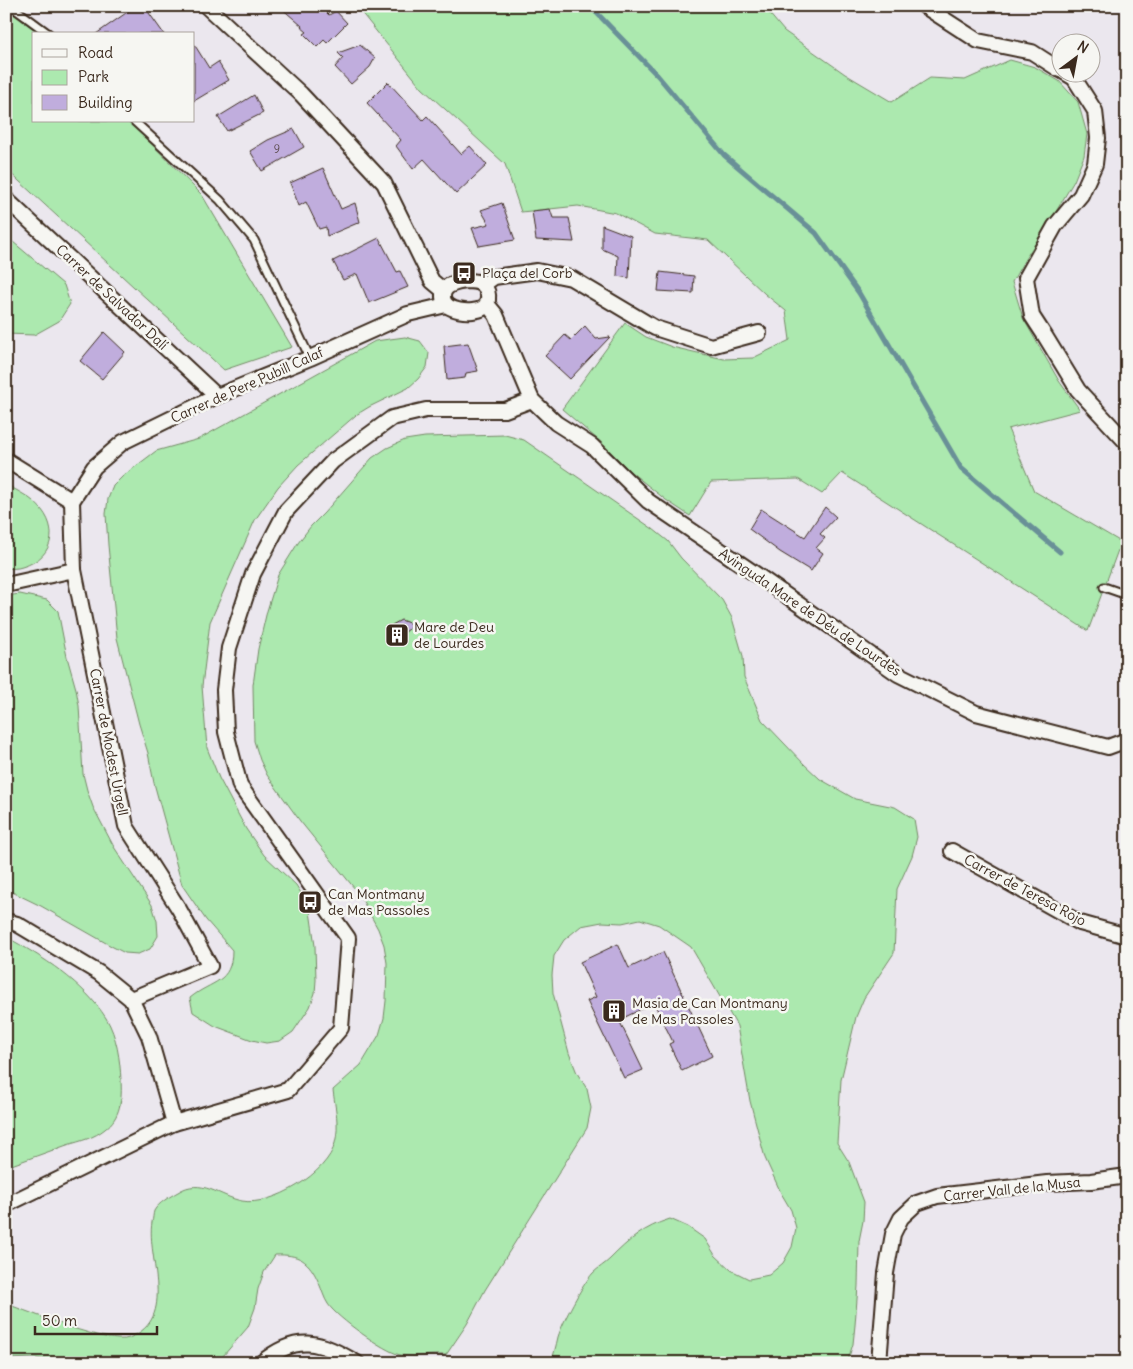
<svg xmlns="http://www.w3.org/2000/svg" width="1133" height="1369" font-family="Delius,sans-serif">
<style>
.green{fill:#ace9af;stroke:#748a66}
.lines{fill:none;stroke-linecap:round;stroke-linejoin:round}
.stream{stroke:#699097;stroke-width:5}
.building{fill:#c0addd;stroke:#3b2a1e}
.service-casing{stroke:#3b2a1e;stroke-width:11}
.minor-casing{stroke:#3b2a1e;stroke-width:18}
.service{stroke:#f6f6f2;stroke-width:7}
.minor{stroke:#f6f6f2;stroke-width:14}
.labels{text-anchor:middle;stroke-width:5;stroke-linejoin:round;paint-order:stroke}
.number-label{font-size:11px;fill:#5c4b4e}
.poi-label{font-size:14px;fill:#3b2a1e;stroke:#f6f6f2;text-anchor:start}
.street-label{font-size:14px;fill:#3b2a1e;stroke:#f6f6f2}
</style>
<rect width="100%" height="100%" fill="#ebe7ee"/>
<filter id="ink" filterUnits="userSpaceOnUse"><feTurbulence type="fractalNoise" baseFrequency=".02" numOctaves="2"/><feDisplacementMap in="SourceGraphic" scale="10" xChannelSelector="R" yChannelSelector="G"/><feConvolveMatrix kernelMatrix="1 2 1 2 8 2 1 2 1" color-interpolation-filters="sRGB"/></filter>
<g filter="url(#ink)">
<g class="green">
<polygon points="6,6 17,6 38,29 47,34 34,34 34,121 129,121 202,195 292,347 224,370 6,169"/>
<polygon points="356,6 763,6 784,31 845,74 892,102 930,78 965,80 1010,60 1035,67 1059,81 1078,102 1087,134 1084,156 1074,181 1051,220 1025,259 1012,282 1023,318 1059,381 1080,410 1008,429 1034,491 1121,542 1088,631 842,473 822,494 798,479 711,482 690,516 666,500 632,473 604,445 562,409 625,323 646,337 672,347 724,359 753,358 790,340 786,311 765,294 708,240 655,234 616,213 578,206 521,212 505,164 422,88"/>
<polygon points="6,236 64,285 70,304 59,321 34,335 6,334"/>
<path d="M405 337 420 341 429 353 427 367 418 379 408 388 369 407 356 415 298 465 278 487 255 520 210 622 202 686 207 748 219 778 246 829 264 855 296 885 304 898 310 911 315 946 316 980 315 993 310 1007 293 1032 280 1041 266 1043 252 1040 215 1026 193 1012 190 998C212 980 232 984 232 950L206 920 182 885 154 783 148 753 139 724 117 638 108 545 106 514 108 499 113 486 123 476 156 451 199 439 375 341Z"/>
<path d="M505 435 524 440 653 529 668 541 681 558 722 600 732 618 743 656 744 677 762 720 804 764 820 779 855 799 895 807 914 819 917 837 912 856 897 889 894 953 864 998 856 1017 841 1080 837 1143 849 1162 864 1202 863 1221 859 1241 858 1286 855 1325 853 1344 847 1363H551C554 1354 556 1346 558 1337 563 1321 582 1285 593 1273 598 1268 605 1264 610 1259 629 1240 644 1227 670 1219L688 1227 705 1239 715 1255 731 1270 749 1279 769 1275 783 1263 792 1247 796 1228 791 1210 781 1193 765 1158 750 1101 737 1026 691 947 659 925 640 919 622 923 602 922 581 926 564 940 554 956 552 975 553 993 569 1053 577 1073 587 1089 591 1108 587 1128 485 1290 467 1324 446 1355C430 1354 416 1358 400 1355 384 1351 337 1318 328 1304 324 1298 322 1290 319 1283 309 1260 299 1254 275 1255L264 1272 258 1289 255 1308 248 1327 217 1363H154L149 1359 131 1356 94 1359 76 1358 56 1361 36 1358 6 1359V1304C29 1311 110 1346 129 1338 179 1318 146 1259 152 1222 153 1219 153 1214 154 1211 158 1203 171 1196 178 1192 201 1177 220 1197 242 1201 272 1207 328 1173 335 1143 340 1125 335 1108 333 1090L361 1065 379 1035 384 1018 386 1001 387 963 384 945 378 929 359 894 300 821 267 775 260 760 254 741 253 685 258 649 267 611 278 575 298 543 311 526 324 513 372 458 387 448 405 440 425 437Z"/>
<path d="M6 484C15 490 25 494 33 501 60 523 57 557 22 567 17 569 11 568 6 569Z"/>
<polygon points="20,594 47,600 58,611 67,657 76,689 79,706 83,774 87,790 93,807 114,847 152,905 157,921 158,936 150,949 138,954 125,953 113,947 41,906 6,889 6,596"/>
<path d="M6 937C42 956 84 983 106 1018 117 1036 120 1060 121 1080 122 1099 121 1117 105 1129 94 1138 81 1141 67 1145 47 1152 26 1160 6 1167Z"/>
</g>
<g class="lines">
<polyline class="stream" points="590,6 658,76 724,155 816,233 859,293 961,468 1060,552"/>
</g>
<g class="building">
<polygon points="136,6 144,6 164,34 96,34"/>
<polygon points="279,6 320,6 329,15 336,11 347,23 327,43 324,40 317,47 304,34 307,32 301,27 302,26"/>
<polygon points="194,44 209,68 218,62 229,80 194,101"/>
<polygon points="360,45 375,58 370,67 351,84 335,67 343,58 338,53"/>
<polygon points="388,82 423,120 427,116 461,154 470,146 487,165 456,194 424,159 413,169 396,146 401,140 367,103"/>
<polygon points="254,95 263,113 227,131 218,117"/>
<polygon points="294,129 304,147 262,171 250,151 268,140"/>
<polygon points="323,168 341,209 355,203 360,222 327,236 326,227 319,229 306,202 299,206 290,183"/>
<polygon points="502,203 515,240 479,246 472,228 489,224 481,210"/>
<polygon points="550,209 553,218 569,218 574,242 536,240 532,211"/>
<polygon points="602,225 631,236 629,278 617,276 618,256 602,249"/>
<polygon points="379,238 397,272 400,271 408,287 369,303 357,274 343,280 333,261"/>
<polygon points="660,272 694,276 693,293 658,291"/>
<polygon points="585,326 596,339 610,337 570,379 545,356 565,335 571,340"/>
<polygon points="104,332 125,352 102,379 80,361"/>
<polygon points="468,343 478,371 466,373 465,378 447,380 444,346"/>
<polygon points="825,507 836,517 820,534 825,538 816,548 823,553 811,571 780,552 749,529 761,509 805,537"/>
<polygon points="401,620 414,625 395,640 389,630 392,625"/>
<polygon points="618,944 629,968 663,952 712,1056 682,1071 669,1044 673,1042 654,1003 619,1020 643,1070 624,1078 587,1001 596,997 580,962"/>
</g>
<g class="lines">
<g class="service-casing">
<g id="service">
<polyline points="11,6 49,34"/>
<polyline points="134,121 220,200 254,240 310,358"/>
<polyline points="1104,587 1127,595"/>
</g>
</g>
<g class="minor-casing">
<g id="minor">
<polyline points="206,6 301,94 384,183 432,281 444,291"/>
<polyline points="924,6 978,41 1032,52 1060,70"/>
<polyline points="1064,72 1074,78 1095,111 1098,138 1095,164 1081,195 1055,226 1026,278 1032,316 1045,336 1078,390 1127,443"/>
<polyline points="6,199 217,396"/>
<path d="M467 281C472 281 477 281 482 284 489 289 491 302 483 308 473 314 443 312 443 297 442 284 458 282 467 281Z"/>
<polyline points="483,285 494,277 537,271 571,278 655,328 711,346 759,333"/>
<polyline points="487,304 496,315 532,400 556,423 592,446 648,501 760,577 898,674 976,713 1108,747 1127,740"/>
<polyline points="6,460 72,501"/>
<polyline points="72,501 74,570 126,826 179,909 210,966 131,999"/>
<polyline points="72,501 94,467 123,442 217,396 310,358 408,314 446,305"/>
<polyline points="6,585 74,570"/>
<polyline points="952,851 1080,923 1127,936"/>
<polyline points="6,921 17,924 99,973 131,999 149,1036 174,1123"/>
<polyline points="6,1205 174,1123 288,1090 341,1028 348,938 240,786 226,732 224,690 229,648 253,574 286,511 333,461 392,418 426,410 505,410 532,400"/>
<path d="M261 1363C297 1333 319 1341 357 1363"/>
<polyline points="879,1363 886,1273 893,1234 901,1218 917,1203 937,1196 1047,1183 1091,1181 1127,1176"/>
</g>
</g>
<use href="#service" class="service"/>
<use href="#minor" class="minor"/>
</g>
</g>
<defs>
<g id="bus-square" transform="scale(1.25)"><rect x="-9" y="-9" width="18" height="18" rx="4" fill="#3b2a1e" stroke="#f6f6f2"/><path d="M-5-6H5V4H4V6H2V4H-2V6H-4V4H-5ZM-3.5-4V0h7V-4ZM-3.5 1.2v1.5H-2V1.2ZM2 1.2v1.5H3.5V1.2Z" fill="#fff"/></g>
<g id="building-square" transform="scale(1.25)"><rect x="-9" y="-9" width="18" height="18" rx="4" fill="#3b2a1e" stroke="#f6f6f2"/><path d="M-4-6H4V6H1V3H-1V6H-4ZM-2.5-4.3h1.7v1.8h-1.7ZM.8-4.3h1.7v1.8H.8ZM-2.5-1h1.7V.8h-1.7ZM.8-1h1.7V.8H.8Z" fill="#fff"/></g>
</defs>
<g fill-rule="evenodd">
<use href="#bus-square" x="464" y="273"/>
<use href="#building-square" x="397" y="635"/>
<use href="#bus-square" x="310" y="902"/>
<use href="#building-square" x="614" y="1011"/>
</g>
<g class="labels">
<g class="number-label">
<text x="277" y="153">9</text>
</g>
<g class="poi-label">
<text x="482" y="278">Plaça del Corb</text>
<text x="414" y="632">Mare de Deu<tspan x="414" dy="16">de Lourdes</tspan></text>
<text x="328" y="899">Can Montmany<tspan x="328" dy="16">de Mas Passoles</tspan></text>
<text x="632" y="1008">Masia de Can Montmany<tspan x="632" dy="16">de Mas Passoles</tspan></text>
</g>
<g class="street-label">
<text transform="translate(112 297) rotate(43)" y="5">Carrer de Salvador Dalí</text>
<text transform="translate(247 385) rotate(-24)" y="5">Carrer de Pere Pubill Calaf</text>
<text transform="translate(810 612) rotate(34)" y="5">Avinguda Mare de Déu de Lourdes</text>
<text transform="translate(109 742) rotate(79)" y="5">Carrer de Modest Urgell</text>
<text transform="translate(1025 890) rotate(28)" y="5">Carrer de Teresa Rojo</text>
<text transform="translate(1012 1189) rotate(-6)" y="5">Carrer Vall de la Musa</text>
</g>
</g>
<rect width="1133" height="1369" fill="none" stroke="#f6f6f2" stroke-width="25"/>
<rect x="12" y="12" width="1108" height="1344" fill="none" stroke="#3b2a1e" stroke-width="2" filter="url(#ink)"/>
<rect x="32" y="32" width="162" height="90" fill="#f6f6f2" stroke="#aba49d"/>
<rect x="42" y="49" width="25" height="8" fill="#f6f6f2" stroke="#aba49d"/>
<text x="78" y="58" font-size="15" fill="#3b2a1e">Road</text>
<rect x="42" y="70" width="25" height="15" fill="#ace9af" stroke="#aba49d"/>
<text x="78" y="82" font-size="15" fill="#3b2a1e">Park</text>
<rect x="42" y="95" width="25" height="15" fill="#c0addd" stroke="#aba49d"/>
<text x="78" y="108" font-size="15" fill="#3b2a1e">Building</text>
<g transform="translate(1076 58) rotate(32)"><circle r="24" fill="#f6f6f2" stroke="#aba49d"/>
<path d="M0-4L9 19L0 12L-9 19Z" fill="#3b2a1e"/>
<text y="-8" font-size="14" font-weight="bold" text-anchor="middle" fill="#3b2a1e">N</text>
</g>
<path d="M35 1326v8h122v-8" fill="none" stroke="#3b2a1e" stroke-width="2.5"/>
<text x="42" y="1326" font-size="15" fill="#3b2a1e" stroke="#f6f6f2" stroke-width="4" paint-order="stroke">50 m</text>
</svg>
